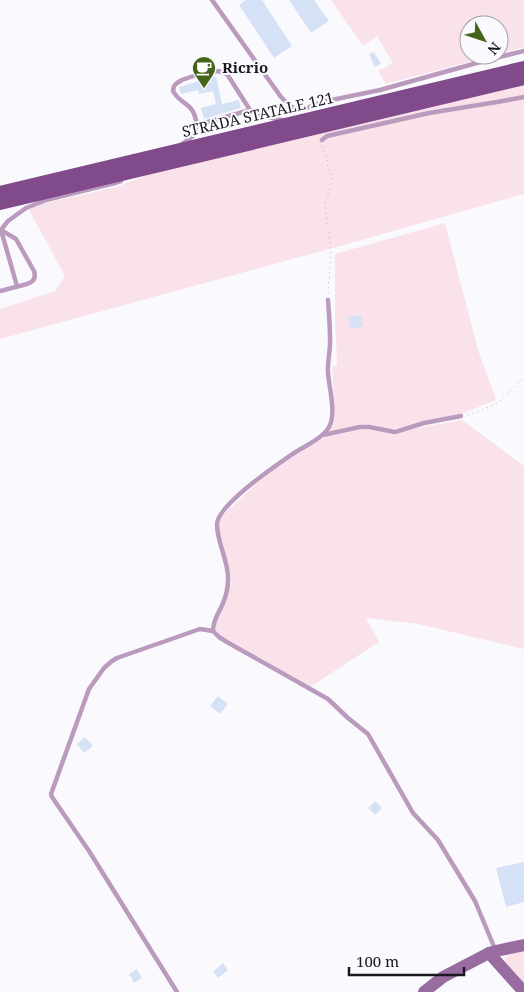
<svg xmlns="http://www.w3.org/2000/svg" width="524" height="992" font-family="'Noto Serif',serif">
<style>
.green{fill:#f9e2ea}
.building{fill:#d5e2f6}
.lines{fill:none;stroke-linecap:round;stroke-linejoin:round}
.path{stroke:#b2b2b6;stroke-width:1;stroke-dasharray:1 4;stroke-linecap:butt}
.lane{stroke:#ba9bbe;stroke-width:4.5}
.secondary{stroke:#996ca0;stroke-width:12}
.primary{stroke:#814a8a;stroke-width:14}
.labels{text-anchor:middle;stroke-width:4;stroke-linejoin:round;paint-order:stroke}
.poi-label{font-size:15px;font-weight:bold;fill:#19191f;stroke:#fafafe;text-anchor:start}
.street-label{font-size:15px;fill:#19191f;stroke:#fafafe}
</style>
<rect width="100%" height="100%" fill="#fafafe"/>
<g class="green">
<polygon points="331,0 524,0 524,47 499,54 499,25 469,25 469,55 495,55 386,84 378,71 393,63 377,36 363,46"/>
<polygon points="524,84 524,194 351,243 0,339 0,309 55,291 65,276 29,210 37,205 116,187 158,171"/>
<polygon points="445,223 478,350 496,400 459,415 427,420 397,428 390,429 360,425 329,431 335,422 332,367 337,365 335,319 335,254"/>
<polygon points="462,420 524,466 524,649 418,624 366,618 379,642 310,687 219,634 216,630 216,622 228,596 231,582 228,567 221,542 219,524 224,514 263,478 292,456 326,437 364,429 395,434 417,428"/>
<path d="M524 950V984L505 962C505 953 516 952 524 950Z"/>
</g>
<g class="building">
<polygon points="246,0 262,0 292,46 274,58 239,5"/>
<polygon points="289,0 314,0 329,21 311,33"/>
<polygon points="374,52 381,64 375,67 369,54"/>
<polygon points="216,76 222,104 239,100 241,108 204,119 201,108 216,104 213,91 199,94 198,90 181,94 179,87"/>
<polygon points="361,315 363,326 351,329 348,317"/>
<polygon points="218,696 228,704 220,714 210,706"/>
<polygon points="85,737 93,746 84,753 77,744"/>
<polygon points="375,801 382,808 375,815 368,808"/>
<polygon points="524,862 524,902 506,907 496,868"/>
<polygon points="223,963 228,970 218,978 213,972"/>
<polygon points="137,969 142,978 134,983 129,974"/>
</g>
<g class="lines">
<g class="path">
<polyline points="322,146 327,159 328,168 333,178 325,204 331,252 328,295"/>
<polyline points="468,415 494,405 500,401 524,377"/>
</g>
<g class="lane">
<polyline points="212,0 281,97 290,106 295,109 304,109 322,102 380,90 491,59 524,51"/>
<path d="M197 125C193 100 182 107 173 91L174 86 177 83 182 80 196 75 218 71 227 74 250 110"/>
<polyline points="322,140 327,136 429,113 497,102 524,97"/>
<polyline points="182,144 193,136 197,125 250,110 264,116 282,120"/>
<polyline points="1,230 17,286"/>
<polyline points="0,231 8,221 26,208 46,200 115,183 121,181"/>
<path d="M0 291C5 290 11 288 16 287 25 284 38 284 34 271L16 239 1 230"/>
<path d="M328 300C329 313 330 326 330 338 331 350 327 361 328 373 329 387 336 412 330 425 325 438 302 447 291 455 275 466 218 505 217 524 217 544 229 561 228 580 228 588 226 596 223 603 219 613 213 619 213 631L219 637 227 642 328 699 348 718 368 734 413 813 438 840 475 901 495 949"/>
<polyline points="323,435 360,427 369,427 395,432 424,423 461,416"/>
<polyline points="177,992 89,851 52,797 51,794 89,689 104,668 112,661 117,658 200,629 213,631"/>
</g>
<g class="secondary">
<polyline points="489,953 524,992"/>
<polyline points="424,992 443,977 489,953 496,951 524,945"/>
</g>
<g class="primary">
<polyline points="0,193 524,68"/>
<polyline points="0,203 524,78"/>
</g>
</g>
<defs>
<g id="cafe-pin" transform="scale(1.25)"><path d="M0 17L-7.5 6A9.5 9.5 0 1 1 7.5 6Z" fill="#466417" stroke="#fafafe"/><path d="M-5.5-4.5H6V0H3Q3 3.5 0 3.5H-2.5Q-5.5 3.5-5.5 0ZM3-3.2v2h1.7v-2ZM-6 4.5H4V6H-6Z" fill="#fff"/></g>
</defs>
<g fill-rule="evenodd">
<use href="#cafe-pin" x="204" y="68"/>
</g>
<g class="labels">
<g class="poi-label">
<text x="222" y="73">Ricrio</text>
</g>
<g class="street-label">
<text transform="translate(258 115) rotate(-13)" y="5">STRADA STATALE 121</text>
</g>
</g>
<g transform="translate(484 40) rotate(130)"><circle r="24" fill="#fafafe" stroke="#a0a0a5"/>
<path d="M0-4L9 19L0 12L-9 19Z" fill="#466417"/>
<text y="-8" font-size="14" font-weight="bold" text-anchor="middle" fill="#19191f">N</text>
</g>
<path d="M349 967v8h115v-8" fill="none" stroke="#19191f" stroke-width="2.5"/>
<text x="356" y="967" font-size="15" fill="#19191f" stroke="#fafafe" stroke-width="4" paint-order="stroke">100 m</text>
</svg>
